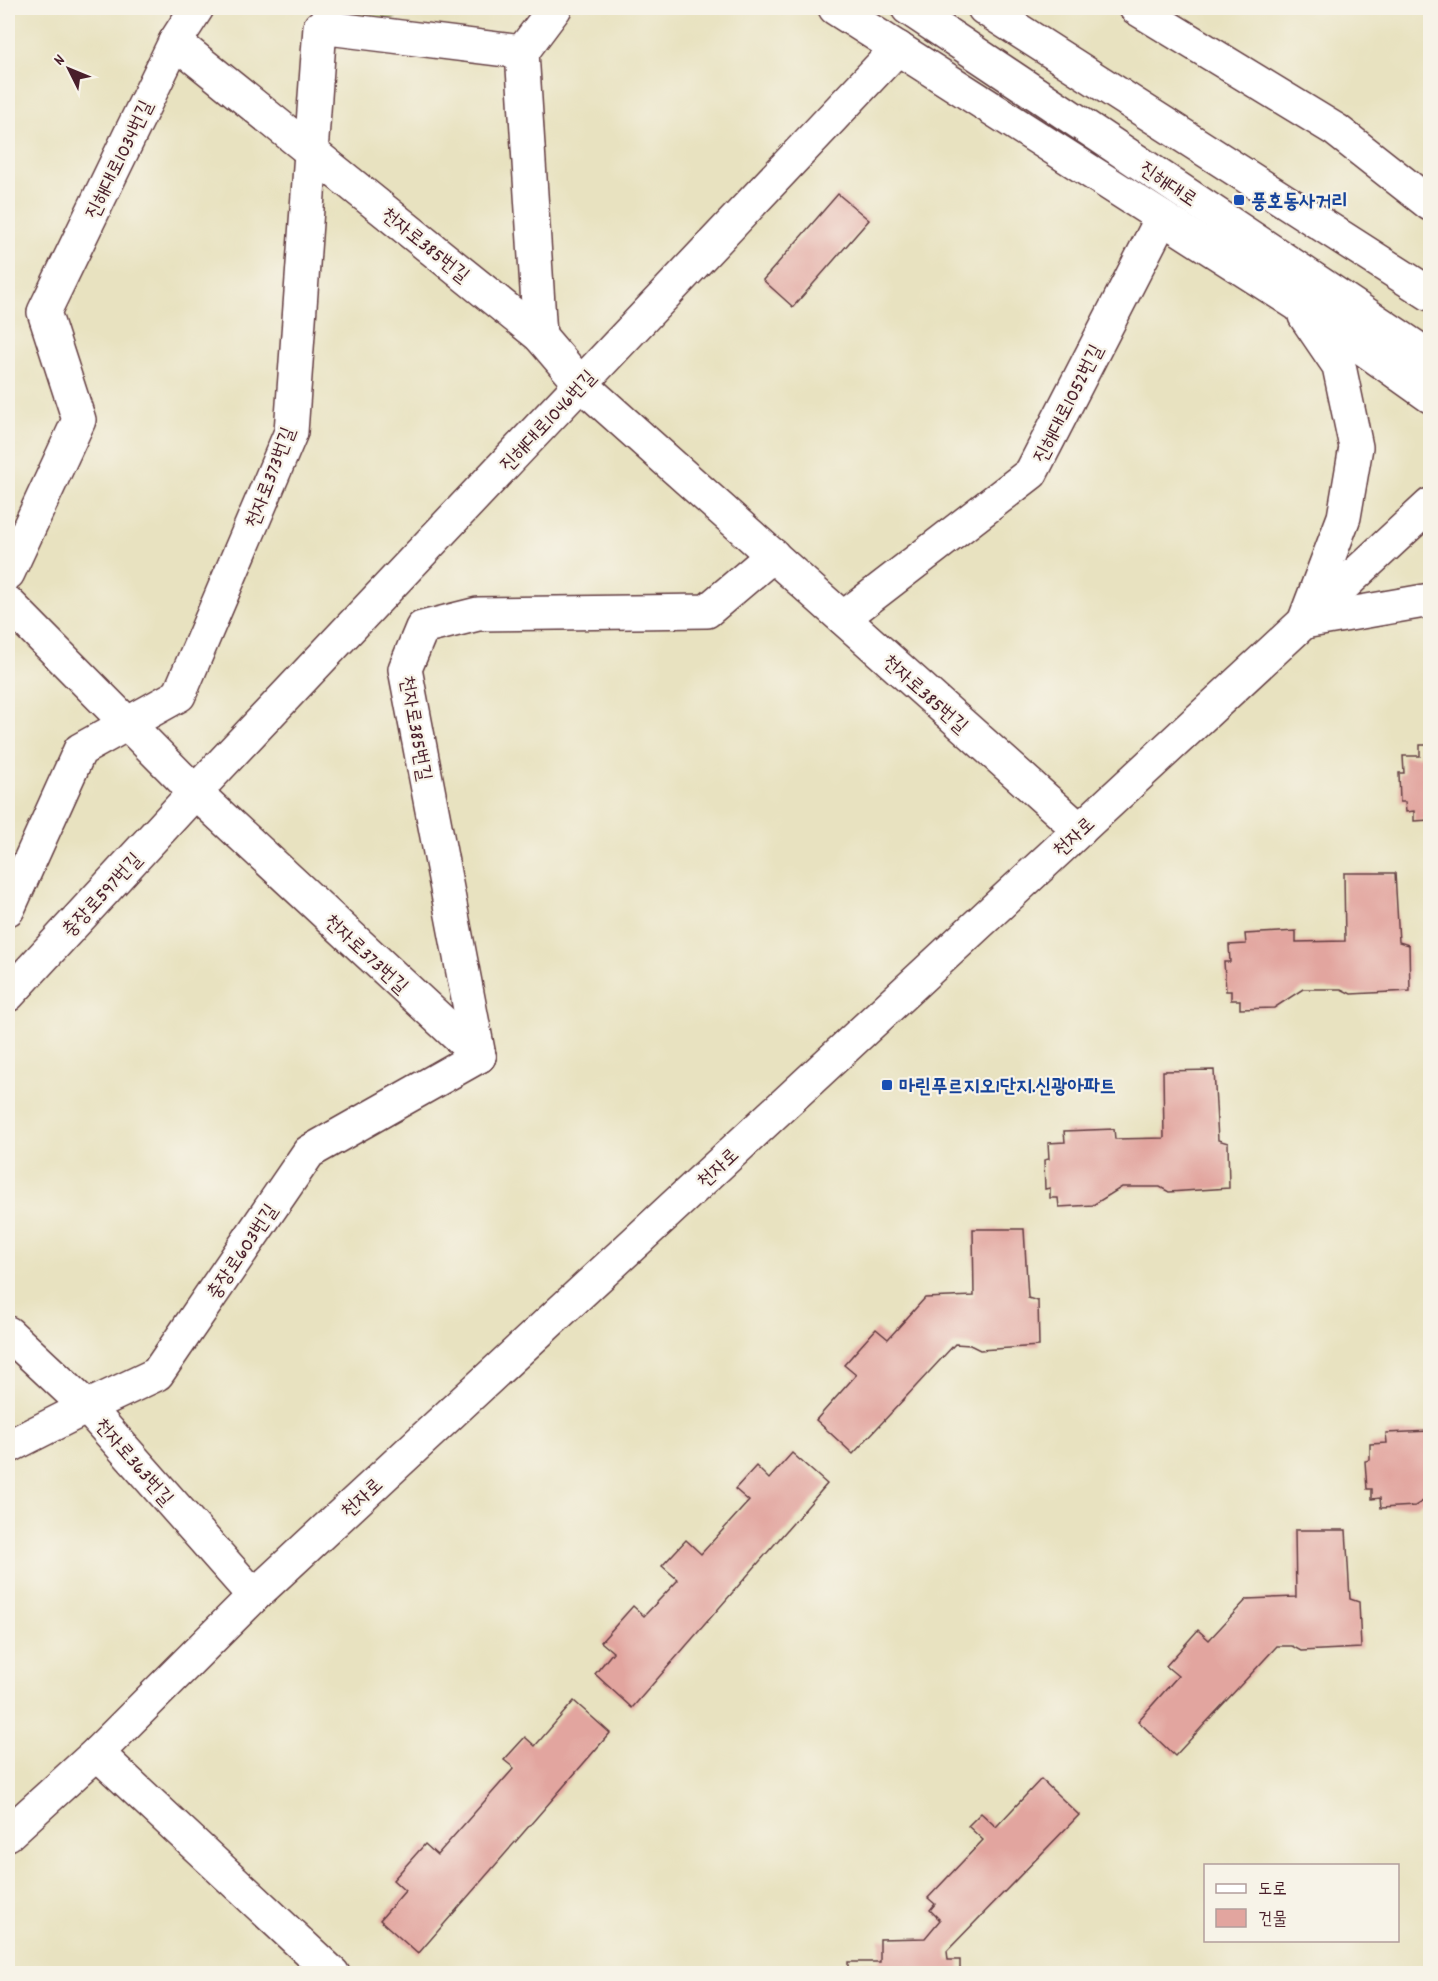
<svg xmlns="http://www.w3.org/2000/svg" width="1438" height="1981" font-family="Dekko,'Poor Story',sans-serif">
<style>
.green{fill:#b1cc72;stroke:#7e764e;stroke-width:1.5}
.building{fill:#e2a59f}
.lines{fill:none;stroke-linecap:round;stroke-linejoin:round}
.street-casing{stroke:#623c41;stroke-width:36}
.secondary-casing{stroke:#623c41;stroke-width:36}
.highway-casing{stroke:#623c41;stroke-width:36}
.street{stroke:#fff;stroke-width:33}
.secondary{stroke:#fff;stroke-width:33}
.highway{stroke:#fff;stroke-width:33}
.transit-dot{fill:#1a4fb4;stroke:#f7f3e8;stroke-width:2}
.labels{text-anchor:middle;stroke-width:4.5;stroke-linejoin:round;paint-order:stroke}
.street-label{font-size:20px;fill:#4a1f2b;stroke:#f7f3e8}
.transit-label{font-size:20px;font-weight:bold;fill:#164399;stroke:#f7f3e8;text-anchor:start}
</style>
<rect width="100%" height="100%" fill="#f7f3e8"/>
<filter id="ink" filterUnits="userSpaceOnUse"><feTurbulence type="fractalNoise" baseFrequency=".0167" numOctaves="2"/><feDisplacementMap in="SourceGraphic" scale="12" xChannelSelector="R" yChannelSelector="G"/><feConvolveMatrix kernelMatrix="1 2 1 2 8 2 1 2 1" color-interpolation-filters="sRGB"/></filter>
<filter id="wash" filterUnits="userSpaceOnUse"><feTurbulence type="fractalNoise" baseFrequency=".008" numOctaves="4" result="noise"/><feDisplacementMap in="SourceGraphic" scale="24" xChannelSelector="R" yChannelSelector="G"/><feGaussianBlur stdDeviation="1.35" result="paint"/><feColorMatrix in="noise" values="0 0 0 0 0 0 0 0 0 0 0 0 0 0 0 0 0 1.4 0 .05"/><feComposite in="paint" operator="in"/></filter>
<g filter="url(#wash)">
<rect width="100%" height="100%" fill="#e8e2c0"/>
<polygon class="green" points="322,8 399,8 394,19 325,16"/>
<g id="blocks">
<g class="building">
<polygon points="838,194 869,220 793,307 763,280"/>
<polygon points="1420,745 1430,745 1430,820 1414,821 1414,811 1406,812 1405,802 1400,802 1399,773 1404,773 1403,756 1420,756"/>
<polygon points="1344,873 1395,873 1399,942 1409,945 1410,991 1351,994 1341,989 1303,989 1274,1008 1240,1009 1240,1000 1231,1000 1231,991 1226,991 1224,962 1230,962 1229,945 1246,944 1245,934 1296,931 1296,942 1345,941"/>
<polygon points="1214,1070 1218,1140 1228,1143 1229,1188 1169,1192 1160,1187 1122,1187 1093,1205 1059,1207 1058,1198 1050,1198 1050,1188 1045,1189 1044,1160 1049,1159 1048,1143 1065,1142 1064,1131 1114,1129 1115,1139 1164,1138 1163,1071"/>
<polygon points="973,1229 1024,1229 1028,1298 1038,1301 1039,1346 980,1350 970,1345 955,1344 853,1454 816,1420 856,1375 844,1365 876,1329 888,1339 925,1298 974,1296"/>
<polygon points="1430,1431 1430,1497 1415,1506 1381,1508 1380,1498 1372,1499 1372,1489 1367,1489 1365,1461 1370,1460 1370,1444 1387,1443 1386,1433"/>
<polygon points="792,1453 827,1484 632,1708 595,1674 613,1652 601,1642 633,1606 644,1616 678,1580 662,1566 686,1540 701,1554 749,1501 735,1489 756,1466 769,1479"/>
<polygon points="1295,1530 1346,1530 1350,1599 1359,1602 1361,1648 1301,1651 1292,1646 1277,1646 1175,1756 1138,1721 1178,1676 1166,1666 1198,1630 1209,1640 1247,1599 1296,1597"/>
<polygon points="574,1701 610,1733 418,1954 380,1920 405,1891 393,1880 425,1844 437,1855 514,1768 504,1760 525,1737 535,1746"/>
<polygon points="1041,1779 1079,1815 947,1951 948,1960 960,1960 960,1974 848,1974 848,1962 880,1962 880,1939 925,1938 940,1920 930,1910 935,1904 928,1898 983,1840 968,1826 981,1813 996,1827"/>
</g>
</g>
</g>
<g filter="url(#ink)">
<use href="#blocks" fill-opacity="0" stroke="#623c41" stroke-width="1.5"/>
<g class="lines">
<g class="street-casing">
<g id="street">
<polyline points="522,52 540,336"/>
<polyline points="8,573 79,420 44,312 175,42 540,336 581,384 1080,830"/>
<polyline points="8,603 195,792 479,1056"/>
<polyline points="843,618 1031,473 1162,218"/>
<polyline points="8,909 80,750 179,695 291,432 320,27 522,52 555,8"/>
<polyline points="8,995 195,792 898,48"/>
<polyline points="479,1056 405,669 422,628 478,614 707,611 773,555"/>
<polyline points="8,1333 87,1407 254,1596"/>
<polyline points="8,1447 87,1407 157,1374 309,1152 479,1056"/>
<polyline points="97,1753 333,1974"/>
</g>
</g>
<g class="secondary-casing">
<g id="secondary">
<polyline points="175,42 197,8"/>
<polyline points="8,1834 97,1753 254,1596 1430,505"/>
</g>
</g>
<g class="highway-casing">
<g id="highway">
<polyline points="835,8 1336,329 1430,396"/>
<polyline points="908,8 1430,357"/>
<polyline points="984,8 1430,294"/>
<polyline points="1136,8 1336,130 1430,204"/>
<polyline points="1304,622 1344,517 1356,447 1339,366 1305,316"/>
<polyline points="1304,622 1430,600"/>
</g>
</g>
<use href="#street" class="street"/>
<use href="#secondary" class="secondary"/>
<use href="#highway" class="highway"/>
</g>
</g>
<g class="transit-dot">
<rect x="1233" y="194" width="12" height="12" rx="3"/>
<rect x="881" y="1079" width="12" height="12" rx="3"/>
</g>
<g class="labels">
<g class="street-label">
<text transform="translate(118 159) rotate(-64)" y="7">진해대로1034번길</text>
<text transform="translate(1169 183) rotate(34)" y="7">진해대로</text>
<text transform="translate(426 244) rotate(39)" y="7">천자로385번길</text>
<text transform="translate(1067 403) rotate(-63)" y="7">진해대로1052번길</text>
<text transform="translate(547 420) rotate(-47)" y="7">진해대로1046번길</text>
<text transform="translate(269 477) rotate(-69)" y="7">천자로373번길</text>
<text transform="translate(926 693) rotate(42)" y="7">천자로385번길</text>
<text transform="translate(417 728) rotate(80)" y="7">천자로385번길</text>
<text transform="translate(1073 836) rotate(-43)" y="7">천자로</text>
<text transform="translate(101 894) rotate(-47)" y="7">충장로597번길</text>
<text transform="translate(367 953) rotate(43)" y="7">천자로373번길</text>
<text transform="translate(717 1167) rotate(-43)" y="7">천자로</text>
<text transform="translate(241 1251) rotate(-56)" y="7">충장로603번길</text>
<text transform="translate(135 1461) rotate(49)" y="7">천자로363번길</text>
<text transform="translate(361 1497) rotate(-43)" y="7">천자로</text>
</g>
<g class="transit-label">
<text x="1251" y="207">풍호동사거리</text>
<text x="899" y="1092">마린푸르지오1단지.신광아파트</text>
</g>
</g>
<rect width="1438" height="1981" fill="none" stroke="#f7f3e8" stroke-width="30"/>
<rect x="1204" y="1864" width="195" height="78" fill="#f7f3e8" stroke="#b29e9c" stroke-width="1.5"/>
<rect x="1216" y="1884" width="30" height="9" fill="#ffffff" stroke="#b29e9c" stroke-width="1.5"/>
<text x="1258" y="1894" font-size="18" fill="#4a1f2b">도로</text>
<rect x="1216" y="1909" width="30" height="18" fill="#e2a59f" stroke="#b29e9c" stroke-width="1.5"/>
<text x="1258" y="1924" font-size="18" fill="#4a1f2b">건물</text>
<g transform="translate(69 69) rotate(313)" stroke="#f7f3e8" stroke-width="4.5" paint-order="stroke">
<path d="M0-4.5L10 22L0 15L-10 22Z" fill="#4a1f2b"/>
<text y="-9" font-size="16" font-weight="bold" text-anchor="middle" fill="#4a1f2b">N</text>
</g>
</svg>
